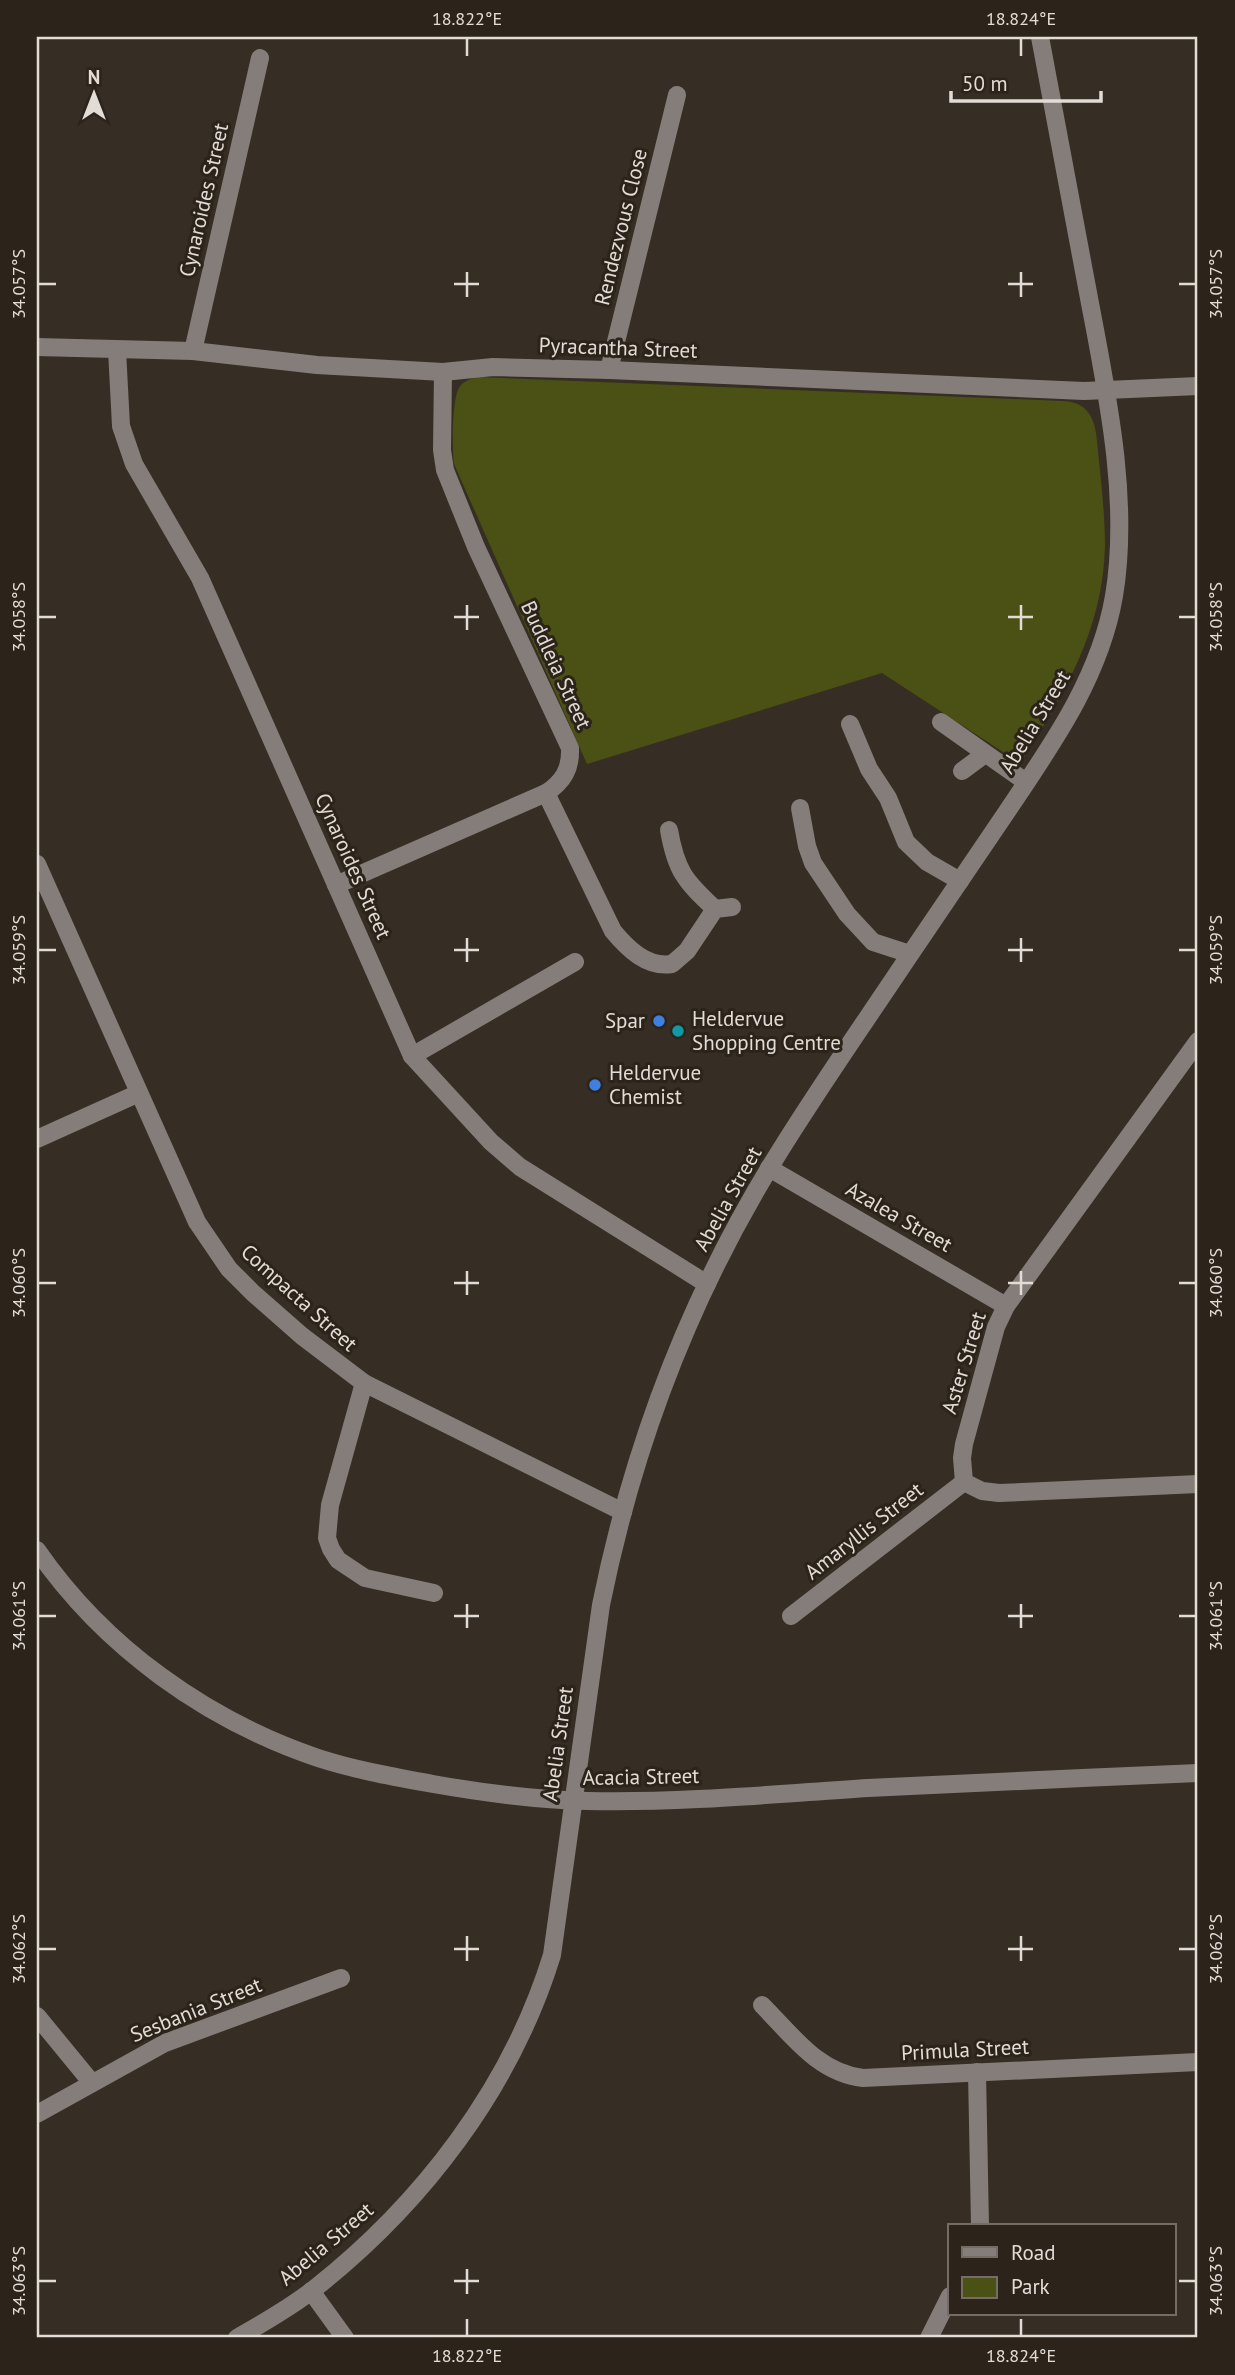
<svg xmlns="http://www.w3.org/2000/svg" width="1235" height="2375" font-family="'PT Sans',sans-serif">
<style>
.green{fill:#4b5114}
.lines{fill:none;stroke-linecap:round;stroke-linejoin:round}
.minor{stroke:#847d7a;stroke-width:18}
.ticks{fill:none;stroke:#e2dcd6;stroke-width:2.5}
.shop-dot{fill:#3f7fe0;stroke:#2c231a;stroke-width:2.5}
.culture-dot{fill:#0f9aa8;stroke:#2c231a;stroke-width:2.5}
.labels{text-anchor:middle;stroke-width:6;stroke-linejoin:round;paint-order:stroke}
.street-label{font-size:21px;fill:#e2dcd6;stroke:#2c231a}
.poi-label{font-size:21px;fill:#e2dcd6;stroke:#2c231a;text-anchor:start}
.neatline{fill:none;stroke:#e2dcd6;stroke-width:2.5}
.ticks-label{font-size:18px;text-anchor:middle;fill:#e2dcd6}
</style>
<rect width="100%" height="100%" fill="#362d24"/>
<path class="green" d="M478 377 1062 401C1098 402 1096 433 1099 461 1102 489 1105 518 1105 546 1103 630 1064 695 1020 763L882 673 587 764 454 464C452 450 452 399 459 388 463 381 470 379 478 377Z"/>
<g class="lines">
<g class="minor">
<polyline points="37,347 193,351 317,365 443,372 493,367 609,370 1084,391 1198,386"/>
<polyline points="117,350 121,426 134,464 200,578 412,1056 491,1142 520,1167 707,1284"/>
<polyline points="193,351 260,58"/>
<polyline points="609,370 677,95"/>
<polyline points="941,722 1026,782"/>
<polyline points="850,724 869,769 888,798 906,842 927,862 960,881"/>
<polyline points="962,771 985,754"/>
<path d="M546 793 613 931C628 949 647 968 672 964L687 951 715 909 732 907"/>
<polyline points="800,808 807,846 813,863 847,914 873,942 910,954"/>
<path d="M669 830C676 871 685 881 715 909"/>
<polyline points="37,864 197,1222 229,1269 253,1293 302,1336 364,1383 623,1512"/>
<path d="M336 885 546 793C563 782 571 769 570 748L476 547 445 470 442 450 443 372"/>
<polyline points="1198,1041 1006,1306 996,1327 964,1444 962,1458 964,1482 982,1491 999,1493 1198,1484"/>
<polyline points="412,1056 575,962"/>
<polyline points="37,1139 139,1093"/>
<polyline points="769,1168 1006,1306"/>
<polyline points="364,1383 330,1505 327,1538 331,1549 338,1560 365,1578 434,1593"/>
<path d="M37 1550C104 1647 206 1720 318 1758 355 1770 395 1777 433 1784 484 1793 536 1800 588 1801 681 1803 775 1794 868 1788 978 1782 1088 1778 1198 1773"/>
<polyline points="791,1616 964,1482"/>
<path d="M762 2005C792 2035 818 2073 863 2078L1198 2062"/>
<polyline points="37,2016 92,2083"/>
<polyline points="977,2072 980,2226"/>
<polyline points="37,2114 165,2043 341,1978"/>
<polyline points="311,2291 345,2338"/>
<path d="M237 2338C263 2323 290 2308 314 2289 422 2204 511 2088 552 1955L601 1605C632 1451 688 1302 770 1167 813 1096 861 1028 907 959 941 909 974 860 1008 810 1053 743 1100 677 1114 596 1130 500 1107 393 1089 298 1073 211 1057 124 1040 37"/>
<polyline points="929,2338 950,2296"/>
</g>
</g>
<path class="ticks" d="M467 38V56M1021 38V56M467 272V297M1021 272V297M38 284H56M454 284H479M1008 284H1033M1179 284H1196M467 605V630M1021 605V630M38 617H56M454 617H479M1008 617H1033M1179 617H1196M467 938V962M1021 938V962M38 950H56M454 950H479M1008 950H1033M1179 950H1196M467 1271V1295M1021 1271V1295M38 1283H56M454 1283H479M1008 1283H1033M1179 1283H1196M467 1604V1628M1021 1604V1628M38 1616H56M454 1616H479M1008 1616H1033M1179 1616H1196M467 1936V1961M1021 1936V1961M38 1949H56M454 1949H479M1008 1949H1033M1179 1949H1196M467 2269V2294M38 2281H56M454 2281H479M1179 2281H1196M467 2319V2336M1021 2319V2336"/>
<g class="shop-dot">
<circle cx="659" cy="1021" r="7"/>
<circle cx="595" cy="1085" r="7"/>
</g>
<circle class="culture-dot" cx="678" cy="1031" r="7"/>
<g class="labels">
<g class="street-label">
<text transform="translate(204 200) rotate(-77)" y="7">Cynaroides Street</text>
<text transform="translate(621 227) rotate(-76)" y="7">Rendezvous Close</text>
<text transform="translate(618 348) rotate(2)" y="7">Pyracantha Street</text>
<text transform="translate(556 665) rotate(65)" y="7">Buddleia Street</text>
<text transform="translate(1035 722) rotate(-59)" y="7">Abelia Street</text>
<text transform="translate(353 866) rotate(66)" y="7">Cynaroides Street</text>
<text transform="translate(728 1199) rotate(-61)" y="7">Abelia Street</text>
<text transform="translate(899 1217) rotate(30)" y="7">Azalea Street</text>
<text transform="translate(299 1298) rotate(42)" y="7">Compacta Street</text>
<text transform="translate(964 1363) rotate(-73)" y="7">Aster Street</text>
<text transform="translate(864 1531) rotate(-38)" y="7">Amaryllis Street</text>
<text transform="translate(558 1744) rotate(-82)" y="7">Abelia Street</text>
<text transform="translate(641 1777) rotate(-1)" y="7">Acacia Street</text>
<text transform="translate(196 2010) rotate(-22)" y="7">Sesbania Street</text>
<text transform="translate(965 2050) rotate(-3)" y="7">Primula Street</text>
<text transform="translate(326 2244) rotate(-40)" y="7">Abelia Street</text>
</g>
<g class="poi-label">
<text x="692" y="1026">Heldervue<tspan x="692" dy="24">Shopping Centre</tspan></text>
<text x="645" y="1028" text-anchor="end">Spar</text>
<text x="609" y="1080">Heldervue<tspan x="609" dy="24">Chemist</tspan></text>
</g>
</g>
<rect width="1235" height="2375" fill="none" stroke="#2c231a" stroke-width="77"/>
<rect x="948" y="2224" width="228" height="91" fill="#2c231a" stroke="#756d65" stroke-width="2"/>
<rect x="962" y="2247" width="35" height="10" fill="#847d7a" stroke="#756d65" stroke-width="2"/>
<text x="1011" y="2260" font-size="21" fill="#e2dcd6">Road</text>
<rect x="962" y="2277" width="35" height="21" fill="#4b5114" stroke="#756d65" stroke-width="2"/>
<text x="1011" y="2294" font-size="21" fill="#e2dcd6">Park</text>
<g transform="translate(94 94)" stroke="#2c231a" stroke-width="5" paint-order="stroke">
<path d="M0-5L12 26L0 18L-12 26Z" fill="#e2dcd6"/>
<text y="-10" font-size="19" font-weight="bold" text-anchor="middle" fill="#e2dcd6">N</text>
</g>
<path d="M951 91v10h150v-10" fill="none" stroke="#e2dcd6" stroke-width="3.5"/>
<text x="962" y="91" font-size="21" fill="#e2dcd6" stroke="#2c231a" stroke-width="5" paint-order="stroke">50 m</text>
<rect x="38" y="38" width="1158" height="2298" class="neatline"/>
<g class="ticks-label">
<text x="467" y="25">18.822°E</text>
<text x="1021" y="25">18.824°E</text>
<text transform="translate(19 284) rotate(-90)" y="6">34.057°S</text>
<text transform="translate(1216 284) rotate(-90)" y="6">34.057°S</text>
<text transform="translate(19 617) rotate(-90)" y="6">34.058°S</text>
<text transform="translate(1216 617) rotate(-90)" y="6">34.058°S</text>
<text transform="translate(19 950) rotate(-90)" y="6">34.059°S</text>
<text transform="translate(1216 950) rotate(-90)" y="6">34.059°S</text>
<text transform="translate(19 1283) rotate(-90)" y="6">34.060°S</text>
<text transform="translate(1216 1283) rotate(-90)" y="6">34.060°S</text>
<text transform="translate(19 1616) rotate(-90)" y="6">34.061°S</text>
<text transform="translate(1216 1616) rotate(-90)" y="6">34.061°S</text>
<text transform="translate(19 1949) rotate(-90)" y="6">34.062°S</text>
<text transform="translate(1216 1949) rotate(-90)" y="6">34.062°S</text>
<text transform="translate(19 2281) rotate(-90)" y="6">34.063°S</text>
<text transform="translate(1216 2281) rotate(-90)" y="6">34.063°S</text>
<text x="467" y="2362">18.822°E</text>
<text x="1021" y="2362">18.824°E</text>
</g>
</svg>
